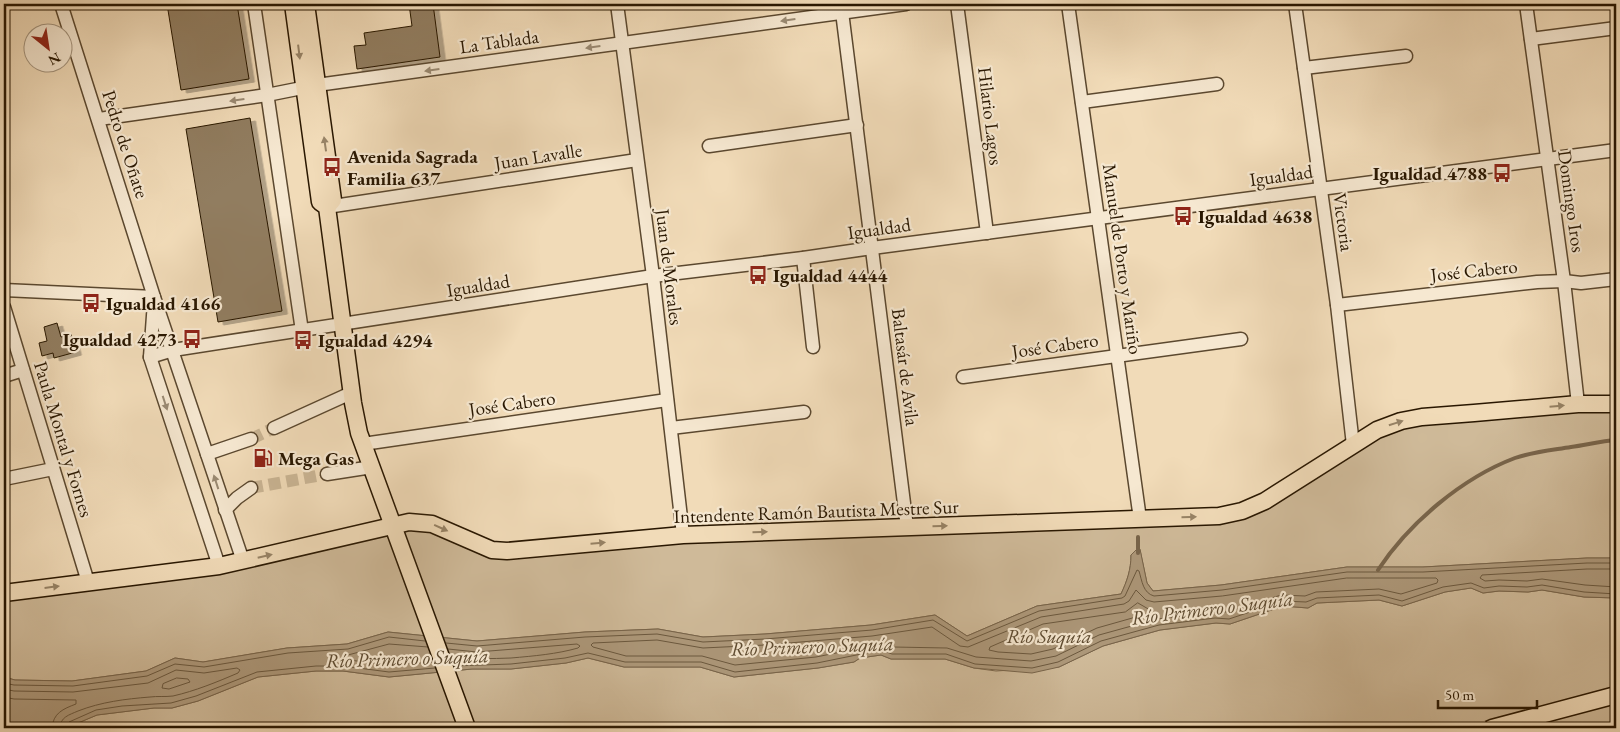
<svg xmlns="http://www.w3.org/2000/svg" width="1620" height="732" font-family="'EB Garamond',serif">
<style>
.green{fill:#cfba99;stroke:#7c684d}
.water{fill:#ad987a;stroke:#78644a}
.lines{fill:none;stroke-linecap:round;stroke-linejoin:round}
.shore{stroke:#6b583e;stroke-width:1}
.stream{stroke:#78644a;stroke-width:4}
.building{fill:#917d60;stroke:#291701;filter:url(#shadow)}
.minor-tunnel{stroke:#c9b493;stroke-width:12;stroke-dasharray:12 6;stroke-linecap:butt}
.minor-casing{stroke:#5b482f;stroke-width:15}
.major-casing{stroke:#291701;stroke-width:19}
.minor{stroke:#f6e8d1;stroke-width:12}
.major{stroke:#f1dbb8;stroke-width:16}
.oneway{fill:#9a8a73}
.oneway2{fill:#978366}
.labels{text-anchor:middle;stroke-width:4.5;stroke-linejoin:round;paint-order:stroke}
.street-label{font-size:19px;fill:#291701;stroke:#f6e8d1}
.poi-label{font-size:19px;font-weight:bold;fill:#291701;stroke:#f6e8d1;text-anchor:start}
.water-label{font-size:20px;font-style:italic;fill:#5e4b31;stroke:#f6e8d1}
</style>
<defs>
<filter id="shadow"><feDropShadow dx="5.5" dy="3" stdDeviation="0" flood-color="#0004"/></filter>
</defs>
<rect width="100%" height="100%" fill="#f1dbb8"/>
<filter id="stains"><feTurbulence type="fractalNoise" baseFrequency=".004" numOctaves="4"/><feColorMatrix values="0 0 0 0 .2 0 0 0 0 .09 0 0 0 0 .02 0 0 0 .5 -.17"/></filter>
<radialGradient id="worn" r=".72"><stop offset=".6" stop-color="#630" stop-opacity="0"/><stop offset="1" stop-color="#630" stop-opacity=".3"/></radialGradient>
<g class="green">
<path d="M1616 404V558H1587L1423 567H1347L1221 585 1153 591 1147 583 1140 550 1131 555C1131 570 1127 581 1121 594L1037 606 967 636 935 615 871 625 765 634 703 637 658 629 585 632 477 641 388 632 347 644 287 648 203 662 175 658 146 671 72 681 15 680 4 677V593L219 566 409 522 481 546 1242 511 1377 430Z"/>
<polygon points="1471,588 1483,593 1499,591 1528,592 1542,590 1584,597 1616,598 1616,695 1492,728 66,728 97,715 154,708 172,708 198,701 258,677 316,671 343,671 389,677 472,669 511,669 566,663 588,658 624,667 700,667 734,677 818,668 854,662 860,658 881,655 891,659 945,659 974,668 996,671 1059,667 1103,646 1160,630 1216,623 1230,624 1283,606 1308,608 1317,603 1379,600 1402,606 1445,592"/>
<polygon points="1616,702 1616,728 1521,728"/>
</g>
<path class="water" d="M1140 549 1147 583 1153 591 1221 585 1347 567H1423L1587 558H1616V598L1584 597 1542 590 1528 592 1499 591 1483 593 1471 588 1445 592 1402 606 1379 600 1317 603 1308 608 1283 606 1230 624 1216 623 1160 630 1103 646 1059 667 1032 673 974 668 945 659H891L881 655 860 658 854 662 818 668 734 677 700 667H624L588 658 566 663 511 669H472L389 677 343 671H316L258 677 198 701 172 708H154L97 715 66 728H4V677L15 680 72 681 146 671 175 658 203 662 287 648 347 644 388 632 477 641 585 632 658 629 703 637 765 634 871 625 935 615 967 636 1037 606 1121 594C1127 581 1131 570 1131 555L1136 550Z"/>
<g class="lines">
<g class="shore">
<polyline points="1616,569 1587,569 1482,575 1480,578 1485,581 1499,580 1527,581 1542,579 1585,585 1616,587"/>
<polygon points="1347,578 1436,578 1438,580 1437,583 1401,594 1379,589 1316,592 1305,596 1281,595 1228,612 1215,612 1157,619 1099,635 1056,656 1031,661 976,657 947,648 893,647 881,644 816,657 735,665 702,656 626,656 593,647 591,645 593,643 657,640 703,648 765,645 872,636 932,627 960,646 968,647 1041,617 1124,604 1129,601 1136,590 1146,600 1154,602 1222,596"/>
<polygon points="1138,603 1150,610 1150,613 1097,628 1053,649 1031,654 998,652 989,650 990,647 1043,624 1125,612"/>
<path d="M446 643 477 646 585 637 657 634 703 642 765 639 872 630 933 620 967 641 1039 611 1122 598 1125 596 1137 570 1139 571C1142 581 1143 593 1154 596L1222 590 1347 572H1423L1587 563H1616"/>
<polyline points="428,647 389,644 348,655 346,658 349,660 389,665 433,662"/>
<path d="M448 649 477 652 577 644 580 646 578 648C557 654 534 656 511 658 492 659 472 658 452 660"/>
<polyline points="454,666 511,664 565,658 588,653 625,662 701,662 735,672 817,663 881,650 892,654 946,654 975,664 1032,668 1058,662 1101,641 1159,625 1215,618 1229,619 1283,601 1306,602 1317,598 1379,595 1402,601 1443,587 1471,583 1484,588 1499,586 1527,587 1542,585 1584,592 1616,594"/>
<polygon points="177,678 188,679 190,682 169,689 162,688 163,684"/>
<polyline points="4,683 14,685 73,686 147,676 175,664 204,667 288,653 348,649 389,637 425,641"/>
<path d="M4 689 14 691 73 692 148 683 176 670 204 673 237 668 240 670 238 673C217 682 195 691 173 696 165 697 157 696 150 697 125 699 101 702 78 711 69 715 60 717 60 728"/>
<path d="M4 697 14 699 76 700V704C63 709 53 713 52 728"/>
<polyline points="66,728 69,722 96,710 122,706 171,703 196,696 257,672 316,666 343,666 389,672 435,668"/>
</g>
<g class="stream">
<polyline points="1138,537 1138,553"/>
<path d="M1378 570C1409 523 1462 478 1515 458 1532 452 1553 450 1571 447 1586 445 1601 441 1616 440"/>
</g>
</g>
<g class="building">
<polygon points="167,4 237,4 249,79 181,90"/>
<polygon points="409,4 433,4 440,57 357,69 354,46 366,45 364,33 412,26"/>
<polygon points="250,118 282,311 218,322 186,129"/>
<polygon points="57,323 61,337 71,334 76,352 54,358 53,353 42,356 39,343 47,341 44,327"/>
</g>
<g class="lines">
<g class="minor-tunnel">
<polyline points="251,439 274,428"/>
<polyline points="251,488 327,474"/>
</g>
<g class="minor-casing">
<g id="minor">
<polyline points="61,4 154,297 243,561"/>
<polyline points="254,4 302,331"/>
<polyline points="617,4 653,276 683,535"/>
<polyline points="841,4 907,527"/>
<polyline points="957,4 987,233"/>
<polyline points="1068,4 1140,519"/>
<polyline points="1295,4 1337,305 1353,445"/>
<polyline points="1526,4 1564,281 1578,404"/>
<polyline points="1531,39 1616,28"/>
<polyline points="1304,68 1406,56"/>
<polyline points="1082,102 1217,84"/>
<polyline points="99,119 267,95 317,85 906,4"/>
<polyline points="709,146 857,125"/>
<polyline points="327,207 637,160"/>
<polyline points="803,258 813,347"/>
<polyline points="4,290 154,297"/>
<polyline points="154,302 150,357 219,566"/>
<polyline points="1337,305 1537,282 1564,281 1581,283 1616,279"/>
<polyline points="4,307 88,582"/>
<polyline points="150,357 173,350 653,276 803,258 872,248 1616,150"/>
<polyline points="4,376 23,370"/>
<polyline points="963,377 1241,339"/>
<polyline points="274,428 351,393"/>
<polyline points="671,428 804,412"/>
<polyline points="363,444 667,400"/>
<polyline points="207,454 251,439"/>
<polyline points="327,474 372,467"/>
<polyline points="4,479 53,469"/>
<polyline points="225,510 237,498 251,488"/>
</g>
</g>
<g class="major-casing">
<g id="major">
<polyline points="293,4 320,202 327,207 353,403 359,433 467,728"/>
<polyline points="306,4 333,200 327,207"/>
<polyline points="4,593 219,566 409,522 432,524 492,550 507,551 683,535 1219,516 1242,511 1265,501 1377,430 1401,421 1422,417 1474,413 1578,404 1616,404"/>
<polyline points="1492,728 1616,695"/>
</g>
</g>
<use href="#minor" class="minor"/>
<use href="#major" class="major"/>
</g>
<defs><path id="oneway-solid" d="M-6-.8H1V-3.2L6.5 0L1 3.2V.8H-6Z" transform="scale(1.25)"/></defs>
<g class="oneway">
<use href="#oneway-solid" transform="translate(788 20) rotate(172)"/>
<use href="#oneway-solid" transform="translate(593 47) rotate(172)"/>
<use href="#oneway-solid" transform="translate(432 70) rotate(172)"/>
<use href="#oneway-solid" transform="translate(237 100) rotate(172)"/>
<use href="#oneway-solid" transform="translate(165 403) rotate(72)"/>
<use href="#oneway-solid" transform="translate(216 482) rotate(-108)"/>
</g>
<g class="oneway2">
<use href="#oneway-solid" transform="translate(299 52) rotate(83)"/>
<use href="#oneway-solid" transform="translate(325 144) rotate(-98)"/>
<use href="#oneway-solid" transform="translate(1557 406) rotate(-5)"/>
<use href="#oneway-solid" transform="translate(1396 423) rotate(-18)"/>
<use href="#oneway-solid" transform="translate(1189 517) rotate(-2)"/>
<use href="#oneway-solid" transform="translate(940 526) rotate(-2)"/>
<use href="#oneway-solid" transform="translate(441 528) rotate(24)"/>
<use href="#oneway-solid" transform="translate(760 532) rotate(-2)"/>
<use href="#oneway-solid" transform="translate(598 543) rotate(-5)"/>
<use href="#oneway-solid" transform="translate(265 556) rotate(-13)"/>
<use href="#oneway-solid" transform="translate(52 587) rotate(-7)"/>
</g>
<defs>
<g id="bus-bare" transform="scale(1.5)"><path d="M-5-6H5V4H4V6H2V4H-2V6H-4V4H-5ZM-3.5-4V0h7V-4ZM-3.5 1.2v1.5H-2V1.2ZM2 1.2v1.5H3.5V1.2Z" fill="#8f2418" stroke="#f6e8d1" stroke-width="2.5" paint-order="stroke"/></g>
<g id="fuel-bare" transform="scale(1.5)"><path d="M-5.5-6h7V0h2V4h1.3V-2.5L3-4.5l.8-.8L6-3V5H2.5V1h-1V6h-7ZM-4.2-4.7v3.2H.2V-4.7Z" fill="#8f2418" stroke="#f6e8d1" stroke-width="2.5" paint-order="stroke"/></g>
</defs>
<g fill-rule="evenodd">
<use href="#bus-bare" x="332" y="167"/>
<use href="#bus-bare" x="1502" y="173"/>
<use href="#bus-bare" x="1183" y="216"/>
<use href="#bus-bare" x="758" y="275"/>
<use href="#bus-bare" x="91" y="303"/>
<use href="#bus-bare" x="192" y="339"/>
<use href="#bus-bare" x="303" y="340"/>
<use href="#fuel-bare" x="263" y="458"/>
</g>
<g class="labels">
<g class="street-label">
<text transform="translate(499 41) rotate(-8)" y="7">La Tablada</text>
<text transform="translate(991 116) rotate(83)" y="7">Hilario Lagos</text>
<text transform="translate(126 144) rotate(72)" y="7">Pedro de Oñate</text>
<text transform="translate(538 156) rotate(-9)" y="7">Juan Lavalle</text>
<text transform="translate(1281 175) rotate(-8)" y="7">Igualdad</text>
<text transform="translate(1572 201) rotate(82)" y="7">Domingo Iros</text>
<text transform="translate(1344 222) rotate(82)" y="7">Victoria</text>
<text transform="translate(879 228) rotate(-8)" y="7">Igualdad</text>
<text transform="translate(1123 259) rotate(82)" y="7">Manuel de Porto y Mariño</text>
<text transform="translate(670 267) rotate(83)" y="7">Juan de Morales</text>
<text transform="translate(1474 270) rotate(-6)" y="7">José Cabero</text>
<text transform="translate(478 285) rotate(-9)" y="7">Igualdad</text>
<text transform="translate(1055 345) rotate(-8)" y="7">José Cabero</text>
<text transform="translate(906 367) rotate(83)" y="7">Baltasár de Avila</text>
<text transform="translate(512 403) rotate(-8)" y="7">José Cabero</text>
<text transform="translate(64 439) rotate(73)" y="7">Paula Montal y Fornes</text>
<text transform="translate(816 511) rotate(-2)" y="7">Intendente Ramón Bautista Mestre Sur</text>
</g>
<g class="poi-label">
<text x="347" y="163">Avenida Sagrada<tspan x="347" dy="22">Familia 637</tspan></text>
<text x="1487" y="180" text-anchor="end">Igualdad 4788</text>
<text x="1198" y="223">Igualdad 4638</text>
<text x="773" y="282">Igualdad 4444</text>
<text x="106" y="310">Igualdad 4166</text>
<text x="177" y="346" text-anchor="end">Igualdad 4273</text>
<text x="318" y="347">Igualdad 4294</text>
<text x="278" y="465">Mega Gas</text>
</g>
<g class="water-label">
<text transform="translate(1212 608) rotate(-7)" y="7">Río Primero o Suquía</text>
<text x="1049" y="643">Río Suquía</text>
<text transform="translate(812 646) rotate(-2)" y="7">Río Primero o Suquía</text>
<text transform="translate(407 658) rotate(-2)" y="7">Río Primero o Suquía</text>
</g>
</g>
<rect width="1620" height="732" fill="none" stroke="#f1dbb8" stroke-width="20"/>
<rect x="5" y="5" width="1610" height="722" fill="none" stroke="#291701" stroke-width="2.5"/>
<rect x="10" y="10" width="1600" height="712" fill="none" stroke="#291701"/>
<g transform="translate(48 48) rotate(150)"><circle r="24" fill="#f6e8d1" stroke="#a4947e"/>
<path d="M0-4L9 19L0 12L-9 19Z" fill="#8f2418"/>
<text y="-8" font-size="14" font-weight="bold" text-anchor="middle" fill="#291701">N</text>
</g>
<path d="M1438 700v8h99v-8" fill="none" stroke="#291701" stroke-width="2.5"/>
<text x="1445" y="700" font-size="15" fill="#291701" stroke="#f6e8d1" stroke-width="4" paint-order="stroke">50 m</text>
<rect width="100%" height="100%" filter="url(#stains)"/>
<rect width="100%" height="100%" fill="url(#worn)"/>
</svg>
